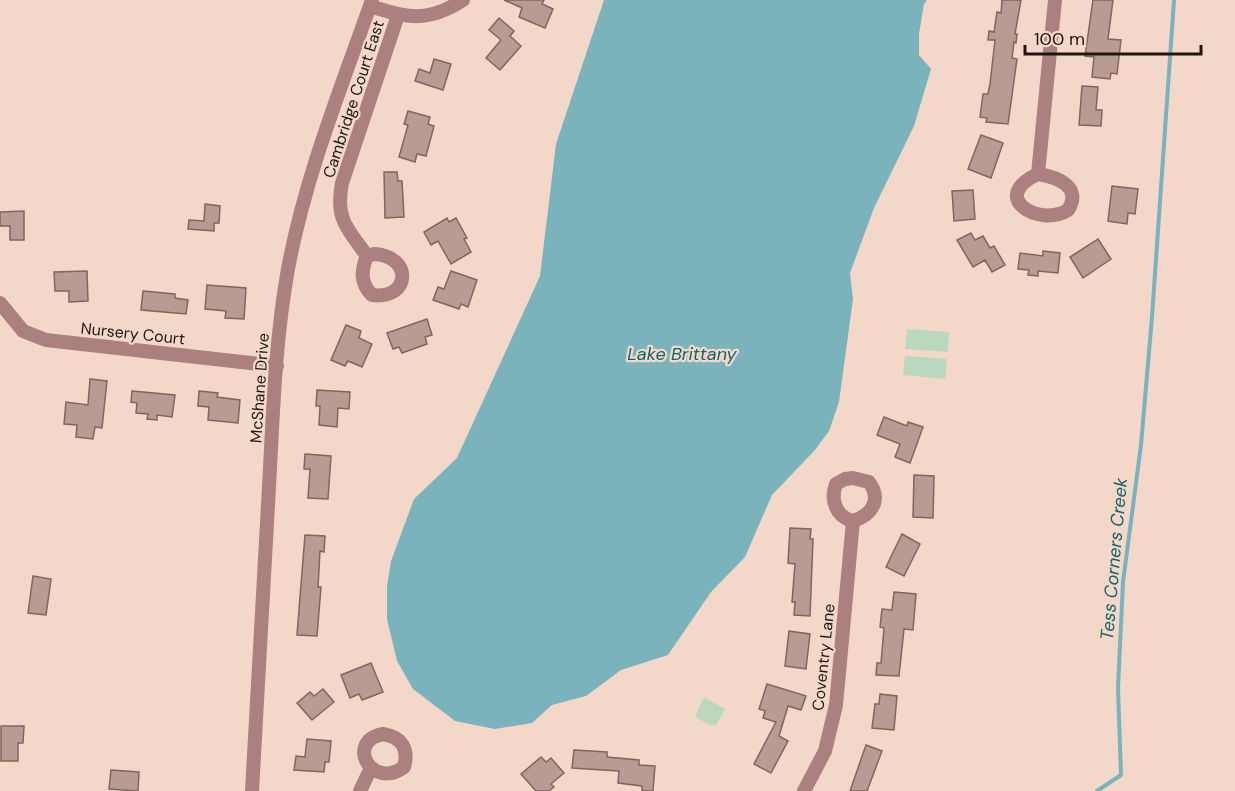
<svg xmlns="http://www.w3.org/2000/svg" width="1235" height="791" font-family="'DM Sans',sans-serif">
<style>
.green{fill:#bbd8bf}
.water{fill:#7ab3bc}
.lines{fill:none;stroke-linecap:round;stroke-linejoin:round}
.stream{stroke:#7ab3bc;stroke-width:4}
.building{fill:#b89c94;stroke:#7f665e;stroke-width:1.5}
.minor{stroke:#ac807f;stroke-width:14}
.labels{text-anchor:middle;stroke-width:4.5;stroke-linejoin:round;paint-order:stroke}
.street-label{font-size:16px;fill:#1f1611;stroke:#f3d8ca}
.water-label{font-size:18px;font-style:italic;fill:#13626c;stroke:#f3d8ca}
</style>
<rect width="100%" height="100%" fill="#f3d8ca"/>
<g class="green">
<polygon points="907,329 949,332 948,352 905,349"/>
<polygon points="905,356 947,359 945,379 903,375"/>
<polygon points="704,697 725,709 716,725 710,725 695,717"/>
</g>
<polygon class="water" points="604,0 927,0 924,4 919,34 919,55 931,69 914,126 874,208 850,273 853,299 839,402 829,431 815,450 772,495 745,557 711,592 668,655 621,670 586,696 552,705 532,723 495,729 455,721 413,689 397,661 387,619 387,586 391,561 414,499 457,458 540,276 556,144"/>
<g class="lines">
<polyline class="stream" points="1097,791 1121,775 1118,688 1123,582 1141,445 1152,317 1174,0"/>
</g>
<g class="building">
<polygon points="504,0 544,0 542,4 553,9 545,28 519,17 522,8"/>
<polygon points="1002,0 1021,0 1015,34 1017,34 1016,43 1014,42 1012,58 1017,59 1008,124 986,122 987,118 980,117 983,94 988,94 990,84 995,40 988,40 989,31 994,32 997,12 1001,13"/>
<polygon points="1093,0 1113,0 1108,39 1121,40 1117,74 1111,73 1110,79 1092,77 1094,57 1085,56"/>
<polygon points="499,18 514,31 510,36 521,46 500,70 486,58 501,40 489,30"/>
<polygon points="434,59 451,64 443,90 415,81 419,69 430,73"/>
<polygon points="1082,86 1098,87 1096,110 1102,110 1101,126 1079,125"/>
<polygon points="408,111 430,117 428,124 434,126 426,156 417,154 415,162 399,157 408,125 404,124"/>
<polygon points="981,135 1003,143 991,178 968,169"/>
<polygon points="384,172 397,172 398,181 402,181 404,217 385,218"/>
<polygon points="1112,186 1138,189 1135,214 1128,213 1127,224 1108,221"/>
<polygon points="973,190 975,219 954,221 952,191"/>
<polygon points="205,204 220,206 219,223 214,223 214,231 188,229 189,220 204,221"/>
<polygon points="24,211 24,240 10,240 10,226 0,226 0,212"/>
<polygon points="447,218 449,222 456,218 467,238 464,239 471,252 451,264 438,241 431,245 424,232"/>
<polygon points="971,233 975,240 983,236 990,248 994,246 1005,265 992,272 985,260 973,267 957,240"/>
<polygon points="1098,239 1111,259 1083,278 1070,257"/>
<polygon points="1043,251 1060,253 1058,273 1038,271 1038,276 1028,275 1029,270 1018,269 1020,253 1043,256"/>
<polygon points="87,271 88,301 69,302 69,291 55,291 54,272"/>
<polygon points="451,271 477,280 468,307 461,304 459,309 433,300 438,287 444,289"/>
<polygon points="207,285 246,288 244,319 225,318 226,311 205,309"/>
<polygon points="143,291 175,294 175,298 188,300 186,314 141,310"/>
<polygon points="427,319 432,335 425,337 427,344 402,353 399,347 393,349 387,333"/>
<polygon points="346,325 361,331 359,338 372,344 362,367 348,361 345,366 331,360"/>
<polygon points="90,379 107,381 102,428 95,427 93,439 76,437 77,425 64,424 66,402 88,405"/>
<polygon points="317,390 350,392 349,409 338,408 337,427 319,425 320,406 316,406"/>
<polygon points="132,391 175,395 172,417 157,415 157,420 147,419 148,414 136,413 137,403 131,402"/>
<polygon points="199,391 218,393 217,397 240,400 238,423 208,420 209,407 198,406"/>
<polygon points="884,417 907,426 908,422 923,427 910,463 895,457 900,444 877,435"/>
<polygon points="305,454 331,456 328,499 308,498 310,469 304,469"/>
<polygon points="914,475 934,476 933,518 913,517"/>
<polygon points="790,528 811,529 810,539 813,539 810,616 794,615 795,602 792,602 795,564 788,563"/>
<polygon points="902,534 920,544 904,576 886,567"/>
<polygon points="305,535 325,536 324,552 320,551 318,587 321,587 317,636 297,635"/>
<polygon points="33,576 51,579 46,615 28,613"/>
<polygon points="894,592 916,594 913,630 904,629 899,676 876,675 877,663 881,663 884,628 880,627 882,609 892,610"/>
<polygon points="789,631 810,634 806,669 785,666"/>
<polygon points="371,663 383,692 362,700 359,694 350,698 341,675"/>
<polygon points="767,684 806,696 801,710 788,706 779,736 788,741 771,773 754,764 776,722 763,718 765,711 759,709"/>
<polygon points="323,689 334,702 312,720 297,703 310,692 314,696"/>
<polygon points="880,694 897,696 894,730 872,728 875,704 879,704"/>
<polygon points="1,726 24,726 23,743 18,743 18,761 1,761"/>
<polygon points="307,739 331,741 329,762 325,762 324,772 294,770 296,756 305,757"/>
<polygon points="866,745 882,751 867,791 850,791"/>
<polygon points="574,750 607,752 607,757 639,760 639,765 655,766 653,791 642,791 642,786 618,783 619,771 572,768"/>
<polygon points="541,757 546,762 551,758 564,773 551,784 554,787 549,791 536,791 521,774"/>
<polygon points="111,770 139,772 138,791 109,789"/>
</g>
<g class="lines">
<g class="minor">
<path d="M370 6C408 18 428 23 463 0"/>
<polyline points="1038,174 1055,0"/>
<path d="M1038 174C1056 177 1083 186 1068 210 1039 228 988 197 1038 174Z"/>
<path d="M374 254C413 256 411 300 372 295 360 283 361 271 367 256Z"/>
<path d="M367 256C347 228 335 219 342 183L398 15"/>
<polyline points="0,303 23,331 46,340 277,366"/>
<path d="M853 478 869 482C882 500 872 515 853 521 836 517 830 500 836 484L845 479Z"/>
<path d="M383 734C402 737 409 749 404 767 371 791 345 741 383 734Z"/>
<path d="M252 791C258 690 263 588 269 487 273 414 275 341 288 269 305 177 341 88 372 0"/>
<polyline points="360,791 369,772"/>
<polyline points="804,791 825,751 836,705 853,521"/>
</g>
</g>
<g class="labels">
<g class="street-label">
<text transform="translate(353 99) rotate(-72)" y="6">Cambridge Court East</text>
<text transform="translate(133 333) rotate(6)" y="6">Nursery Court</text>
<text transform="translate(259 388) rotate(-86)" y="6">McShane Drive</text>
<text transform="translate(823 657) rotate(-84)" y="6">Coventry Lane</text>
</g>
<g class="water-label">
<text x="682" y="360">Lake Brittany</text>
<text transform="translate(1114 559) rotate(-85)" y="6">Tess Corners Creek</text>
</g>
</g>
<path d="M1025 45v9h176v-9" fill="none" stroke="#1f1611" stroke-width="3"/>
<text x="1034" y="45" font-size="18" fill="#1f1611" stroke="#f3d8ca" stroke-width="4.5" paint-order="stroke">100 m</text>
</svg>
